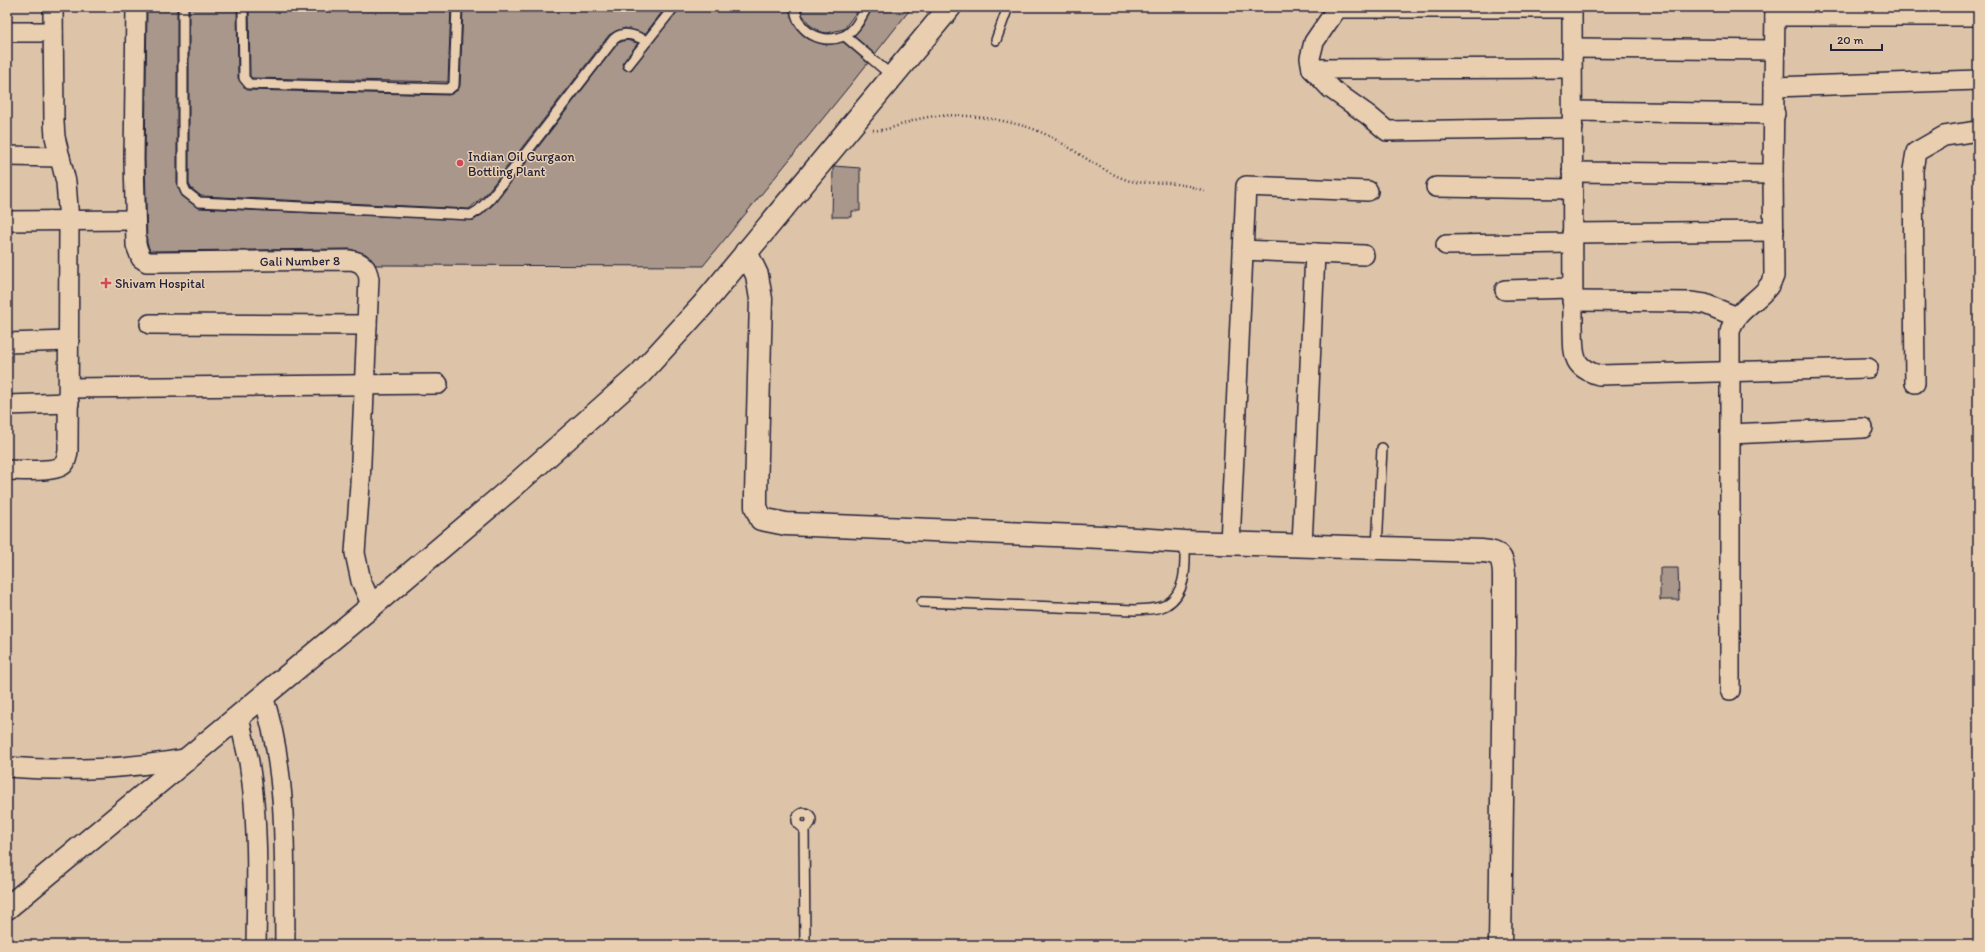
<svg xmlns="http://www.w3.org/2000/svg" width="1985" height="952" font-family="Itim,sans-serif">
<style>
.building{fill:#a8978a;stroke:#22223b}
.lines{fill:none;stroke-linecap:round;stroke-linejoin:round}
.lane-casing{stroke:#22223b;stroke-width:12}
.street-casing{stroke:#22223b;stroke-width:22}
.secondary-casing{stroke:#22223b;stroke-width:25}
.path{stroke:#22223b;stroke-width:2.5;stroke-dasharray:1 3;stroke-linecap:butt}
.lane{stroke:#e9ceb0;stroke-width:9}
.street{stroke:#e9ceb0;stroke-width:19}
.secondary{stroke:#e9ceb0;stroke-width:22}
.poi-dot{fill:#d1495b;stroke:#e9ceb0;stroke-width:1.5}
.labels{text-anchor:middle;stroke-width:3;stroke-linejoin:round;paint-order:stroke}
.poi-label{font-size:13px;fill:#22223b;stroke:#e9ceb0;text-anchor:start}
.street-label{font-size:13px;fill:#22223b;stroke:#e9ceb0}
</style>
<rect width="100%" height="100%" fill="#ddc4a9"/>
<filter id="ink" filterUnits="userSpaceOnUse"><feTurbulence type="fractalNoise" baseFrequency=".025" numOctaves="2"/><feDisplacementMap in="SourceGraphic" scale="8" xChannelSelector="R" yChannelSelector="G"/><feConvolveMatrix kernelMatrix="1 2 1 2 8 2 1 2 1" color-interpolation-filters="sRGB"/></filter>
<g filter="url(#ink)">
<g class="building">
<polygon points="147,7 177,7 177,185 182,196 199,208 474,220 483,214 496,202 618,43 626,40 638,43 622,64 624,69 631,70 680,7 789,7 795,26 808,39 826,45 843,42 868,63 703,266 376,265 366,254 350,249 150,251 147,243 145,159"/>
<polygon points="189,7 237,7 238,78 247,90 449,95 458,90 460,86 463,7 666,7 645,34 625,28 616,31 609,35 486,194 469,209 201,196 191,188 189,184"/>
<polygon points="249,7 451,7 448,82 252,78 250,76"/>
<polygon points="801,7 860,7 844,29 827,33 821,32 810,25 802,14"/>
<polygon points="873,7 912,7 875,54 854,36 862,27"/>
<polygon points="834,166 860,168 860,211 852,211 852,217 832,217 833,168"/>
<polygon points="1660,568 1678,568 1679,600 1660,600"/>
</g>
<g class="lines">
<g class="lane-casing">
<g id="lane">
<path d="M183 7V185L186 192 199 202 471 215 479 210 491 198 614 39C624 30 636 36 647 41"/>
<polyline points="243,7 244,78 249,84 449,89 454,85 457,7"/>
<path d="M795 7C797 32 821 45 844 36 855 31 861 17 867 7"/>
<polyline points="845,36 892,76"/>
<polyline points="996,40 1008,7"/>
<polyline points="628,65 674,7"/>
<polyline points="1377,548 1382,448"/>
<path d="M922 602 1135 610C1145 609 1157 610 1166 605 1188 592 1185 563 1185 542"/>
<circle cx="804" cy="820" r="7"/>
<polyline points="804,827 805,945"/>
</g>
</g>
<g class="street-casing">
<g id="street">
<path id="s1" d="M136 7 134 159 136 245 141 258 147 262H160L350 260C362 262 367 267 369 279L360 484 355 553 361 581 372 606"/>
<polyline points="1338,7 1314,42 1310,58 1312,69 1330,88 1368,115 1387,131 1573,128"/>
<path d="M1572 7 1573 326C1574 353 1570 367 1599 375L1868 368"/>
<polyline points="1337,8 1572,8"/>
<polyline points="1775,16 1978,16"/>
<polyline points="7,32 53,32"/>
<polyline points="1572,48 1775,50"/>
<polyline points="1312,69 1572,68"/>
<polyline points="1774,87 1978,80"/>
<polyline points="1573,111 1775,114"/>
<polyline points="7,156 60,157"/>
<polyline points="1572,172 1773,174"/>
<polyline points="1436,187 1572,189"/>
<polyline points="7,221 135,220"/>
<polyline points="1572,233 1774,231"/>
<polyline points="1446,245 1571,243"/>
<polyline points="1243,250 1364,255"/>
<polyline points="1505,290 1572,288"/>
<polyline points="1572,301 1690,302 1705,304 1737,317"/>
<polyline points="150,324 367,325"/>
<polyline points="7,343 69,341"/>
<polyline points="1915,383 1913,170 1916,152 1944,136 1978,131"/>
<polyline points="69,388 438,384"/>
<polyline points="7,405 69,403"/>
<polyline points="1730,434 1863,428"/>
<path d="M7 470C20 470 56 473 64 464 67 460 67 456 68 451L69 221 66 182 55 137 54 123 53 7"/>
<polyline points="1230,544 1246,186 1368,191"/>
<polyline points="1302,546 1315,253"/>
<path d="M1730 690V332C1735 307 1766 300 1774 276L1773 174 1775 7"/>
<path d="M263 696C289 775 284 863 285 945"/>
<path d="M239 717C242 732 246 747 249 762 259 822 257 884 256 945"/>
<path d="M7 767C72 772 126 769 190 758"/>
</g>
</g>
<g class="secondary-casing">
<g id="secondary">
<path d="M746 252 757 275 761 299 756 494V507L761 519 786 524 1102 537 1185 542 1482 551C1500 552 1503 557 1504 574V653L1500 945"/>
<polyline points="7,908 372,606 515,485 640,374 702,306 950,7"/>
</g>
</g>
<path class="path" d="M873 130C888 132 907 121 923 118 952 112 987 117 1016 124 1059 133 1088 166 1127 180 1142 185 1160 181 1176 184 1186 185 1196 188 1205 191"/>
<use href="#lane" class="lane"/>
<use href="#street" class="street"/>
<use href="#secondary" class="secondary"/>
</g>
</g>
<g class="poi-dot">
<circle cx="460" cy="163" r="4"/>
<path d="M104 277h4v4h4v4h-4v4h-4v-4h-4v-4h4z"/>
</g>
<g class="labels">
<g class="poi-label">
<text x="468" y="161">Indian Oil Gurgaon<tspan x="468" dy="15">Bottling Plant</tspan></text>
<text x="115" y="288">Shivam Hospital</text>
</g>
<g class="street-label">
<text dy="5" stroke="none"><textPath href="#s1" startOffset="412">Gali Number 8</textPath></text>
</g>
</g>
<rect width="1985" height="952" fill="none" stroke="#e9ceb0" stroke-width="24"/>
<rect x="12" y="12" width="1961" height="928" fill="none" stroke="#22223b" stroke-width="1.5" filter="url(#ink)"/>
<path d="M1831 44v6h51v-6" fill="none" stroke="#22223b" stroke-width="2"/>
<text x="1837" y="44" font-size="12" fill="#22223b" stroke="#e9ceb0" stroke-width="3" paint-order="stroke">20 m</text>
</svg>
